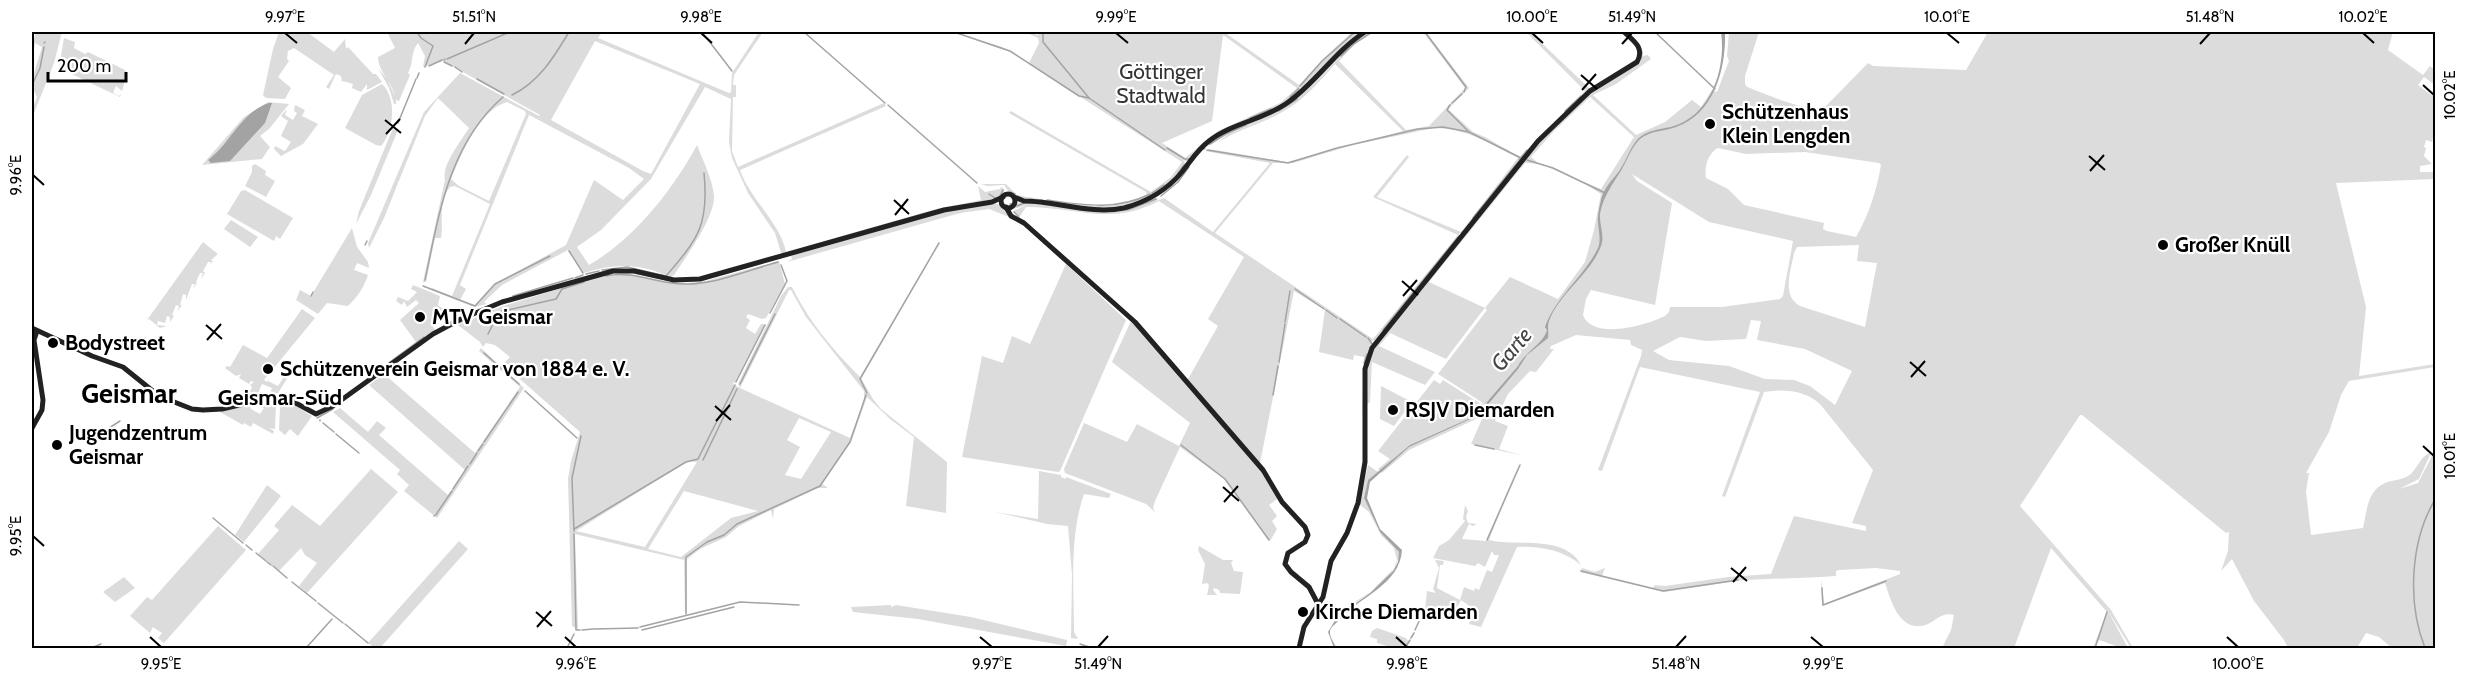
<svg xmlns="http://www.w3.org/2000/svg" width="2467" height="680" font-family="Cabin,sans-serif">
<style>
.green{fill:#dcdcdc;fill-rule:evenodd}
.water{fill:#a3a3a3}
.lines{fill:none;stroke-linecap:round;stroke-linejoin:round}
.stream{stroke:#a3a3a3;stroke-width:1.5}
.secondary{stroke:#222;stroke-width:5}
.ticks{fill:none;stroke:#000;stroke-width:2}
.poi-dot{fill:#000;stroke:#fff;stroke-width:2}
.labels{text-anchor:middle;stroke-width:4.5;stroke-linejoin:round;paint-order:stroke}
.park-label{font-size:21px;fill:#333;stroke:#fff}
.poi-label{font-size:21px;font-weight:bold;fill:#000;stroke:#fff;text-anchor:start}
.water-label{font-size:22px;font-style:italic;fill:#444;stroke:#fff}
.neighbourhood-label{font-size:22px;font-weight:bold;fill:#000;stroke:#fff}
.district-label{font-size:27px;font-weight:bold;fill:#000;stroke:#fff}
.neatline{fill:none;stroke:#000;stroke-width:2}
.ticks-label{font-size:15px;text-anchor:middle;fill:#000}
</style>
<rect width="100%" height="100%" fill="#fff"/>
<g class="green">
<path d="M36 32H62L54 63 32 118V110L37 97 34 91 32 93C31 78 38 61 42 47L35 43 32 57V45Z"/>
<polygon points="279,32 307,32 334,52 345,39 346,49 348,47 373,74 376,74 382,82 367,90 367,84 361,92 352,88 353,84 343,81 342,82 341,76 336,74 329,89 326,87 334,75 294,48 288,51 287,59 289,61 278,77 291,88 285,99 266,98 263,95 273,49"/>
<path d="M387 32H602L598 38 729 93 731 92 732 73 759 32H763L734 75 733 85H736V97H733L732 151 738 167 884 103 886 106 740 170C750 199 781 224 786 252L936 209 981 200 978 186 985 192 1000 189 1001 187 1004 189V193L996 199 971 203 782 256 775 233 748 193 732 158 729 142 731 99 705 87 651 179 601 230 577 247 589 265C634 239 672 191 697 145 703 161 712 178 714 195 716 216 686 257 674 275L670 277C641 263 614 263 584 273L568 250 502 285 484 302 487 304 474 307 431 290 432 288 452 296 490 204 455 186 450 187C437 202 444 222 441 238H435L426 282H423L445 180C441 166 461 141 469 128L438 98 425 116 384 218 369 248 368 243 424 112 460 73 539 116 540 115 443 61 423 67 425 56 418 43C410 53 414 63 408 73L410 75 399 101 396 100V104H394L389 88 378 68 387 79 395 96C392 82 378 71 378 57L395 48ZM595 41 700 84 651 174 643 171 551 120ZM507 102 525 111 526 114 489 201 459 186 451 179C461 155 479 110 507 102ZM529 115 629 168 644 179 623 200 594 180 566 245 494 284 475 305 460 300 466 289 460 285Z"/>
<path d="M952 32 1002 47 1029 63 1039 43 1038 38 1025 32 1038 35 1039 32H1224L1299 85 1323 59 1352 32H1361L1303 88 1298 87 1300 90 1281 105 1226 129 1188 162 1183 160 1186 164 1174 179 1154 195 1150 193 1151 195 1134 204 1105 209 1025 199 1009 192 1004 185 987 186 981 184H1006L1017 195 1027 197C1065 202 1111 215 1147 195L1146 192 1009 113 1011 111 1151 192 1171 177 1182 162 1010 52ZM1223 35 1297 88 1280 103 1218 131 1185 158 1162 143 1212 121Z"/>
<path d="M1371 32H1374L1354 45 1339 61 1406 130 1429 126 1465 88 1423 32H1426L1469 88 1448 109 1473 132 1485 137 1520 157 1585 91 1526 32H1530L1590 89 1567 110 1462 233H1459V236L1375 340 1372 341 1367 357 1362 421 1364 357 1354 355 1353 360 1319 352 1325 310 1294 291 1260 463 1188 379 1218 326 1208 319 1244 257 1159 201C1110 226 1080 208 1030 207H1026L1019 218 1013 211 1027 205 1013 209 1018 203 1024 202C1066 207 1116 217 1156 197L1158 200 1154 202 1164 198 1213 232 1270 163 1205 151 1209 149 1287 162 1403 131 1335 64C1320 81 1304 100 1284 111 1263 124 1238 129 1217 143L1227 135 1273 115 1221 137 1208 147C1219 127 1254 122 1273 112 1292 103 1318 75 1335 61L1306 93 1348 48ZM1434 128C1466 128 1491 144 1518 158L1461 232 1377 197 1409 157 1407 155 1373 197 1458 235 1373 339 1215 233 1273 163H1293L1353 145Z"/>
<path d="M1729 32H1759L1745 76V84L1747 87C1764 93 1811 115 1826 106L1868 63 1873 66 1966 70 1988 32H2393L2388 50 2423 75 2430 66 2435 70V85L2424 77 2418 85 2435 98V134H2434L2432 142 2426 140 2424 147 2426 148 2424 156 2432 164 2420 166V172H2435V179L2336 183 2366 307 2359 376 2435 364V367L2349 381 2341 395 2329 432 2306 473H2309L2306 491 2311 535 2363 528C2367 511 2367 491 2385 483 2392 480 2402 480 2408 476 2418 470 2419 456 2431 453L2419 479 2399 489 2418 483 2435 450V648H2392L2379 637 2366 633 2357 648H2288L2284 640 2254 601 2232 559 2221 571 2228 551 2229 532 2226 533 2082 415H2080L2020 506 2111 610 2133 648H2131L2108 611 2128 648H2122L2099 640 2093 648 2107 612 2051 548 2014 648H1942L1951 630 1954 615C1942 612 1937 620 1928 624 1900 635 1891 601 1885 583L1822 606 1821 577 1744 580 1664 592 1580 572 1582 568 1595 572 1605 568 1602 576 1653 588 1655 585 1665 586 1728 577 1771 574 1794 516 1866 531V526L1852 523 1873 470 1820 404C1804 390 1784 389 1764 392L1725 497 1722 496 1760 392 1640 367 1602 471 1598 470 1641 356 1642 350 1631 345 1630 340 1576 335 1551 346 1550 349H1554L1536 372 1530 371 1508 394 1495 421 1508 426 1499 449 1524 456 1471 444 1482 419 1491 409 1490 408 1474 420 1409 450 1382 473 1378 469 1390 459 1378 451 1434 380 1440 384 1443 380 1481 404 1483 403 1438 374 1487 310 1485 308 1480 314 1446 359 1390 333 1379 346 1435 372 1425 385 1372 362 1370 402 1367 404 1366 372 1374 348 1528 154 1590 92 1634 66 1643 50V56L1648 55 1651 59 1616 84 1593 95 1636 135 1665 122 1692 100 1701 107 1712 90 1717 92 1729 61 1727 56ZM1590 97 1634 137 1601 189 1538 163 1531 157 1553 132ZM1718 148 1746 154 1805 152 1879 163 1881 165C1877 189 1869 215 1856 237L1827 231 1823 229 1824 223 1744 205 1728 189 1706 178C1704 167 1708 153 1718 148ZM1525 163C1549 162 1581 180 1601 194L1594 230 1585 262 1558 299 1510 277 1485 308 1429 282ZM1632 174 1709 222 1793 241 1783 296 1780 299 1722 307H1670L1669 312 1665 316C1647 325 1593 341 1583 315L1586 299 1591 290 1655 305 1672 203 1637 181ZM1859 245 1857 261 1877 263 1865 327 1800 306C1781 296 1791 270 1794 253L1797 247ZM1751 320 1761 321 1757 340 1805 349 1852 371 1835 405 1810 386 1794 380 1765 379 1729 366 1669 360 1653 351 1680 337 1706 341 1746 339ZM1876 568 1900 571V574L1824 604 1821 577 1836 576V571L1839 570Z"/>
<polygon points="64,38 75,42 74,48 85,54 88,52 125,70 127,73 122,91 116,86 113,93 119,96 121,94 120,97 59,68"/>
<path d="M382 84C397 98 394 131 381 146L376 145 345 128 362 95Z"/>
<polygon points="268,102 289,104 269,129 260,136 270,147 262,159 202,165 244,117"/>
<polygon points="295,105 305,110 302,116 318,124 303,144 281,156 274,149 275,146 285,151 291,142 281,136 288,121 281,116 287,109 285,115 293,120 297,113 294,111"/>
<polygon points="393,128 398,130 371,195 356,224 359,211"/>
<polygon points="255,164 266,171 265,175 275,181 266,197 245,186 252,172 252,166"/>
<polygon points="245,190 293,218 280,239 276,236 274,241 227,214 241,191"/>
<polygon points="995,203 1005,207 1009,217 989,209 960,213 787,262 792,259 791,256 940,213"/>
<polygon points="231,220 258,237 250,247 224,229"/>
<path d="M352 228 357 247 368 262 369 268 357 263 354 270 368 275C363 289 358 296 348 306L327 303 318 314 296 300 300 290 311 296Z"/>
<polygon points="203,242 218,254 211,260 213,261 210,265 211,262 208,262 203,271 205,273 201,279 203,273 200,273 196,282 197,283 192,290 195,284 192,284 186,300 186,295 183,294 180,305 182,305 178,311 179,306 176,305 172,315 174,316 170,322 170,317 167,316 165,323 158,321 157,325 167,326 160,328 149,319 147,320"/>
<path d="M939 242 861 378 873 399 881 409 947 462 946 513 906 506 914 437 890 419 867 397 851 442 822 484 828 488H818L774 509 773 519 771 510 739 526 726 537 700 549 686 560 687 612 685 613 684 560 575 534 578 629 572 626 568 479 571 461 580 432 503 364 510 357 495 345 486 343 483 347 480 342 458 325 503 306 604 275 627 273 668 282 687 283 706 281 779 261 785 284 766 318 762 319 748 314 746 317 750 320 746 328 755 334 761 324H765L735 383 733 382 734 385 740 388 738 384 781 296 788 287H792C809 322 834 351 860 377ZM789 290H791L806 317 864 391V401L850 438 740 388ZM799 418 831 432 801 479 785 475 800 447 787 440ZM688 461 697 462 645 547 576 531ZM684 491 758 511 731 518 681 557 648 549Z"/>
<polygon points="1066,264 1126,320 1060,471 1058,472 962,457 982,356 1003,363 1012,336 1030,344"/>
<polygon points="413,285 440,296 438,305 443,309 432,325 435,330 416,342 400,320 419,303 416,300 407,307 404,301 402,305 396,301 398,297 408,301 417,292 411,289"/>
<polygon points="302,309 315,318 264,380 267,382 271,375 268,381 278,386 285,375 280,372 290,374 278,393 270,394 272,388 262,384 256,398 250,399 249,395 252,387 250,385 254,382 251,381 249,384 239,378 241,374 236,376 225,368 227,366 230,367 243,345 267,358"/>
<polygon points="1131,321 1260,470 1277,499 1269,505 1277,516 1272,521 1277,529 1270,541 1224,479 1180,447 1155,501 1153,508 1155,512 1146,504 1065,473 1064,469 1084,423 1127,442 1137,424 1179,446 1190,423 1112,362"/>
<polygon points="481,348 524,388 437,518 404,491 409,485 397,474 400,470 333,412 340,408 368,432 377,421 386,428 379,435 448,495 465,470 369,385 384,374 475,453 520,387 479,351"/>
<polygon points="1381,386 1412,402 1394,426 1380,419"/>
<polygon points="276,399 279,406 276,406 275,429 269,428 274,431 273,434 253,423 251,427 244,423 243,425 220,412 221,410 250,405 251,409 260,414 264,408 255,404"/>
<polygon points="286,400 312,416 298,436 290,429 285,435 279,430 280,406"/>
<path d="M1522 457 1489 540C1516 547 1565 534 1581 565 1563 550 1540 546 1517 547L1481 627 1469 624 1474 609 1461 600 1451 619 1426 613 1425 610 1427 591 1436 593 1433 589 1439 568 1435 560 1444 561 1443 565H1440L1437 588 1460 600 1464 587 1474 591 1475 588 1479 590 1487 570 1492 572 1499 555H1494L1492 551 1485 567 1478 563 1475 566 1433 558 1439 546 1449 540 1465 521 1463 519 1465 505 1468 511 1466 517 1468 523 1477 524 1473 526 1469 524 1462 539 1486 541Z"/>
<path d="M1368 465 1378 472 1368 480 1364 498 1380 532 1399 552C1400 578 1354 602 1336 618V614L1372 591 1394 568 1397 560 1394 548 1381 535 1369 512 1359 504Z"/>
<polygon points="371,469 398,492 307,593 299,586 317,563 305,555 301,548 279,571 258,554 279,530 274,526 292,505 320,526"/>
<path d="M1039 471 1061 475V477L1066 479V477L1111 494 1109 498 1084 494C1069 537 1074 588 1074 632L1078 639 1071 638 1072 575 1068 526 1047 524 995 512 1038 519Z"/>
<polygon points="267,485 281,496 244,542 235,535"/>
<polygon points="218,526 246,550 164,643 158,638 162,633 153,627 150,633 130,616 147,597 152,600"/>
<polygon points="459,541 468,549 380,648 375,648 368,643"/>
<polygon points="1199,546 1223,560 1233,560 1231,563 1234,571 1243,572 1240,594 1220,593 1219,590 1214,588 1213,590 1217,595 1207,595 1209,585 1207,583 1202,584 1205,564 1198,550"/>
<polygon points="124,577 135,588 115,602 103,592"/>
<polygon points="891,605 891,607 896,605 971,617 1067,640 1066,646 918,619 853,612 851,607"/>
<polygon points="1377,628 1406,638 1408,641 1410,640 1406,648 1393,648 1377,643 1377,639 1370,637 1372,631"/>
</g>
<g class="water">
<path d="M1721 32H1725C1726 68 1715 113 1676 127 1663 132 1649 130 1638 141 1631 149 1627 160 1622 169 1613 184 1603 196 1600 214 1599 224 1605 236 1601 246 1590 275 1560 292 1549 321 1547 326 1549 332 1548 338L1527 355 1518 369 1479 415 1409 447 1370 482 1367 498 1377 522 1380 529 1402 550C1400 585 1359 597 1339 620 1336 624 1331 626 1330 631 1329 637 1335 643 1336 648H1334L1328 632 1337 617 1370 593 1393 571 1398 562 1399 552 1380 532 1364 498 1368 480 1410 445 1475 416 1518 366C1525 352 1544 343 1547 330L1545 327C1556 296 1584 277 1598 248 1602 238 1597 227 1598 216 1599 209 1601 196 1605 190 1609 182 1617 175 1621 168 1627 159 1630 148 1637 140 1647 129 1661 130 1674 126 1713 114 1726 65 1721 32Z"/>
<path d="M269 103H272L265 123 230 161 211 163 208 160C231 143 240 113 269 103Z"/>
</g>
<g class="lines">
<g class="stream">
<polyline points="417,32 421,38 433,46 425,67"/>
<polyline points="702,32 732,71"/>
<polyline points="804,32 885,103"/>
<polyline points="954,32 1010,51 1079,96 1089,98 1165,150"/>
<polyline points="1043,32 1043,42 1089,98"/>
<polyline points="1425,32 1466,87 1464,92"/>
<polyline points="1655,32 1715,89"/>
<polyline points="44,43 45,42"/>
<polyline points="1341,56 1355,43 1372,32"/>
<polyline points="447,59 510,32"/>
<polyline points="444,60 445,59"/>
<polyline points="444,62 452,66"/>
<polyline points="429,66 442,60"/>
<polyline points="455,67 462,72"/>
<polyline points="417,78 419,73"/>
<polyline points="477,79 504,94"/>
<polyline points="32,85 40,68 44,47"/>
<polyline points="1300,86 1322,61 1355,32"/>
<path d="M512 95C539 82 554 57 569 32"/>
<polyline points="1290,97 1299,88"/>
<polyline points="1452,103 1462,94"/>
<polyline points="888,105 977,183"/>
<polyline points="1450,105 1447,110 1469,132 1521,158"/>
<polyline points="1278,111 1297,99"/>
<polyline points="1565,111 1581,96"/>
<polyline points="1250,118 1271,109"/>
<polyline points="398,123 416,79"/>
<polyline points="1210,144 1226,134 1246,125"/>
<polyline points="1167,148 1185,159 1189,159"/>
<polyline points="1204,149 1205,148"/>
<polyline points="1207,150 1288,163 1337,148 1418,129 1443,127 1469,132"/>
<polyline points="1519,160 1527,150"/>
<polyline points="1527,160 1553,168 1605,193"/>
<polyline points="1178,173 1184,165"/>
<polyline points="1010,192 1015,194"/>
<polyline points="1152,193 1164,185"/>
<polyline points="989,194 995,198"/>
<polyline points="1000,196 1003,190"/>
<polyline points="1161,196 1178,182 1189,167"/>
<path d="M1047 200C1083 205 1116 211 1150 194"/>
<polyline points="1010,204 1011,204"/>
<polyline points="1017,206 1024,203"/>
<polyline points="1127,210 1156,199"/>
<polyline points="1014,212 1018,216"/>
<polyline points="1473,218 1518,162"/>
<polyline points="365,245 367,241"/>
<polyline points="569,251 583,273"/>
<polyline points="602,270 627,267 666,276"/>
<polyline points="586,274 599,271"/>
<path d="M606 276C633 270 657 284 683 284 715 285 748 270 778 262"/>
<path d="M666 276C699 238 709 224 704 173"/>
<polyline points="575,278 583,275"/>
<path d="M425 280C439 214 449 144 503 97"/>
<polyline points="423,286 475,306 495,284 550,256"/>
<polyline points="1295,289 1324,309"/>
<polyline points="311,296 313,292"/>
<polyline points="513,296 573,278"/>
<polyline points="1326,310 1337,318"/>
<polyline points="770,313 787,281 781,265"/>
<polyline points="1340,319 1366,337"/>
<polyline points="1285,322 1290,291"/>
<polyline points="458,323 466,320"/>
<polyline points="1383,330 1458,237"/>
<polyline points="488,334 499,312 556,299 562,289 584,282"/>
<polyline points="1368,338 1372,344"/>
<polyline points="484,353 519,384"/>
<polyline points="1279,362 1285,324"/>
<polyline points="1364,363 1367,354"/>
<polyline points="372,375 424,337"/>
<polyline points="736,382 765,325"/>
<polyline points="740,384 775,314"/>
<polyline points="525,391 577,438"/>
<polyline points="867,393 860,379 939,243"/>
<polyline points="1273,395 1278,366"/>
<polyline points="317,418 333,409"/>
<polyline points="320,420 320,421"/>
<polyline points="323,423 334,432"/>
<polyline points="109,428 120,421"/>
<polyline points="336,434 359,453"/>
<polyline points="484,442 518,392"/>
<polyline points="1181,445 1225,479 1269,540"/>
<polyline points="1475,445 1494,449"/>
<polyline points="478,451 483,444"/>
<polyline points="703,460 737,389"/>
<polyline points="470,464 477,453"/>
<polyline points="453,489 468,466"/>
<polyline points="437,513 452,491"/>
<polyline points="434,516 437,514"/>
<polyline points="213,518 243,543"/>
<polyline points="574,529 686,462 698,459 735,385"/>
<polyline points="574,531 572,478 581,436"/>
<polyline points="574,534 576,630 580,630"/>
<polyline points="1487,540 1520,465"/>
<polyline points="246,545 252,550"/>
<polyline points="256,553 266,561"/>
<polyline points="267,562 271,565"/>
<polyline points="273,566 287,578"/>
<polyline points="1581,571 1663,591 1738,580"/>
<polyline points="292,582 316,601"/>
<polyline points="1822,588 1823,605 1886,581"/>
<polyline points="318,603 343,623"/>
<polyline points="686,614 686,557 707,542 724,535 737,524 820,486 850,442 866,395"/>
<polyline points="1424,618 1426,617"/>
<polyline points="345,624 368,643"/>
<polyline points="640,627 740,602 799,605"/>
<polyline points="594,629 638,628"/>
<polyline points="582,630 593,629"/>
<polyline points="642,630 734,607"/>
<polyline points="1415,630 1420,619"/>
<polyline points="1411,638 1414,633"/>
<polyline points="1080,644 1092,648"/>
<polyline points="91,648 101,644"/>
<polyline points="306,648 332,619"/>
<polyline points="567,648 574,634"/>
<polyline points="1405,648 1410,640"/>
<polyline points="2095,648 2107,612"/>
<path d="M2425 648C2407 603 2410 540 2436 498"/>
</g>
<g class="secondary">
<circle cx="1008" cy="201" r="7"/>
<path d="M1014 197 1024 201C1057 201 1091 215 1124 208 1146 202 1167 190 1182 172 1191 161 1197 150 1209 141 1232 123 1263 120 1287 103 1316 83 1335 51 1365 32"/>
<polyline points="1006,207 1011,216 1024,223 1135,322 1263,470 1282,502 1305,527 1308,535 1305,542 1288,553 1285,564 1291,572 1309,587 1318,604"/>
<polyline points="32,328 92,356 123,367 159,396 192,409 203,410 222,409 275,397 292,401 316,414 333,406 433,334 461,319 502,302 613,271 634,271 674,280 700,279 944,210 992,202 1003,197"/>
<polyline points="32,428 42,410 43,400 34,340 37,331"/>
<path d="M1299 648 1304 627 1323 597 1331 561 1347 533 1358 503 1365 462V369L1372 348 1538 141 1590 91 1637 62C1645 48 1634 41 1624 32"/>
</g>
</g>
<path class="ticks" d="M285 33 297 43M701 33 712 43M1116 33 1128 43M1532 33 1543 43M1947 33 1959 43M2363 33 2374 43M465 44 474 33M1622 44 1632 33M2200 44 2210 33M1581 75 1597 89M2423 85 2434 95M1582 90 1596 74M385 120 401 133M386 134 400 119M2089 156 2105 170M2090 171 2104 155M33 175 44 185M894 200 909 214M895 215 908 199M1402 281 1418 295M1403 296 1417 280M206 325 222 339M207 340 221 324M1910 362 1926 376M1911 377 1925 361M715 406 731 420M716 421 730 405M2423 446 2434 456M1223 487 1239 501M1224 502 1238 486M33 536 44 546M1731 568 1747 581M1733 582 1746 567M536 612 552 626M537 627 551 611M150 637 161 647M565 637 576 647M980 637 992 647M1396 637 1407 647M1811 637 1823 647M2227 637 2238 647M1098 647 1108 636M1676 647 1686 636"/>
<g class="poi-dot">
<circle cx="1710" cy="124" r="6"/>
<circle cx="2163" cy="245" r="6"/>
<circle cx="420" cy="317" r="6"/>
<circle cx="53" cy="343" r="6"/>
<circle cx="268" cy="369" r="6"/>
<circle cx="1393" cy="410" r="6"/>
<circle cx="57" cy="445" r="6"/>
<circle cx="1303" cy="612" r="6"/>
</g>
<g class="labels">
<g class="park-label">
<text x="1161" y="79">Göttinger<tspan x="1161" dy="24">Stadtwald</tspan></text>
</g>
<g class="poi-label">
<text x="1722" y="119">Schützenhaus<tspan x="1722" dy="24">Klein Lengden</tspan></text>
<text x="2175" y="252">Großer Knüll</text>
<text x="432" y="324">MTV Geismar</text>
<text x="65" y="350">Bodystreet</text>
<text x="280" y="376">Schützenverein Geismar von 1884 e. V.</text>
<text x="1405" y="417">RSJV Diemarden</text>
<text x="69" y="440">Jugendzentrum<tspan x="69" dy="24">Geismar</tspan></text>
<text x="1315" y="619">Kirche Diemarden</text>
</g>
<g class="water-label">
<text transform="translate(1511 349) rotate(-49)" y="8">Garte</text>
</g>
<g class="neighbourhood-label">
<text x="280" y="405">Geismar-Süd</text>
</g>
<g class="district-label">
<text x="129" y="403">Geismar</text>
</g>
</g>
<rect width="2467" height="680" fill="none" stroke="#ffffff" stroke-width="66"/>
<path d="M48 72v9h78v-9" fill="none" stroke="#000000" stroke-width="3"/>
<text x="57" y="72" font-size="18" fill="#000000" stroke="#ffffff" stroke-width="4.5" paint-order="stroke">200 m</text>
<rect x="33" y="33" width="2401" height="614" class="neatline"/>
<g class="ticks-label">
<text x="285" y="22">9.97°E</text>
<text x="474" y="22">51.51°N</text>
<text x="701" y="22">9.98°E</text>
<text x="1116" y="22">9.99°E</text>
<text x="1532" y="22">10.00°E</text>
<text x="1632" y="22">51.49°N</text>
<text x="1947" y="22">10.01°E</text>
<text x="2210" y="22">51.48°N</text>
<text x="2363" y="22">10.02°E</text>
<text transform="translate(2450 95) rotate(-90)" y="5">10.02°E</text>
<text transform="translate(16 175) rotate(-90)" y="5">9.96°E</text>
<text transform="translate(2450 456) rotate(-90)" y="5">10.01°E</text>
<text transform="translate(16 536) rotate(-90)" y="5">9.95°E</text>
<text x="161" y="669">9.95°E</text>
<text x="576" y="669">9.96°E</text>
<text x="992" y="669">9.97°E</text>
<text x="1098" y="669">51.49°N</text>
<text x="1407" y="669">9.98°E</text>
<text x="1676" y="669">51.48°N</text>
<text x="1823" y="669">9.99°E</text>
<text x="2238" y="669">10.00°E</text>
</g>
</svg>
